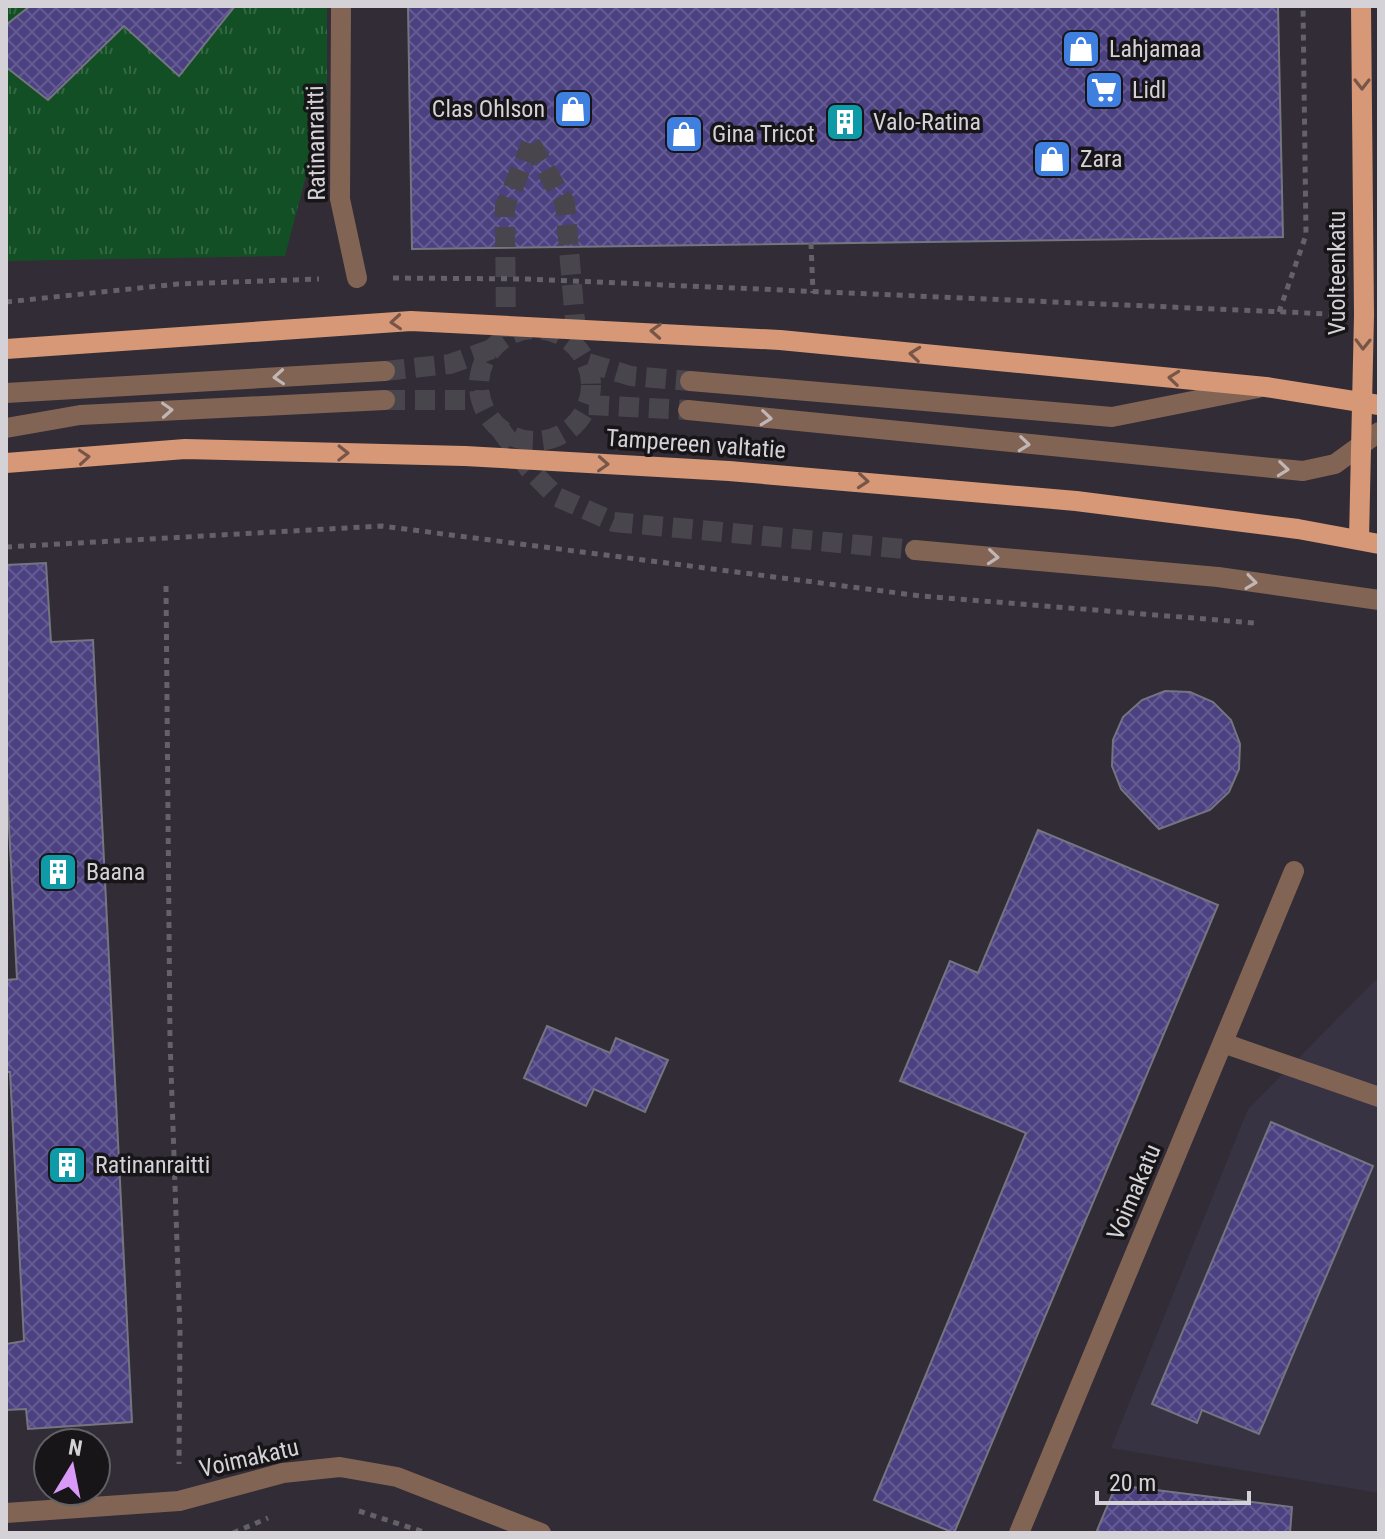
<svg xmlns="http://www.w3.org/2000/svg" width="1385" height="1539" font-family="'Roboto Condensed',sans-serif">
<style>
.commercial{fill:#373343}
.park{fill:url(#park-tufts)}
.building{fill:url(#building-cross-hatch);stroke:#757581;stroke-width:2}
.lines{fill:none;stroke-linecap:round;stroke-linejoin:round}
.minor-tunnel{stroke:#49454d;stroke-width:20;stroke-dasharray:20 10;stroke-linecap:butt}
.path{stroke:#656169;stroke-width:5;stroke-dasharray:6 6;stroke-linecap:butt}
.minor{stroke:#826454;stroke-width:20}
.major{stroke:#d69876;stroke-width:20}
.oneway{stroke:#775648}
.oneway2{stroke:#c0b6b6}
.labels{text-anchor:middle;stroke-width:7;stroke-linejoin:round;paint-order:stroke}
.poi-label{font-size:24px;fill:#d4d1d7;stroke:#181519;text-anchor:start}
.street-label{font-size:24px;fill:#d4d1d7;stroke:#181519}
</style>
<defs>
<pattern id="park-tufts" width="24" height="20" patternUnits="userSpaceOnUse" patternTransform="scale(2)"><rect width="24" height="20" fill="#134f24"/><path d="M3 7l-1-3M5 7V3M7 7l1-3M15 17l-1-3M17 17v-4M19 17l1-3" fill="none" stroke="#346743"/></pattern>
<pattern id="building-cross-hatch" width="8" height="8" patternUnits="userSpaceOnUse" patternTransform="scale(2)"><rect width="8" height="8" fill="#4b4181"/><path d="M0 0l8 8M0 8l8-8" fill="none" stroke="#645b92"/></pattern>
</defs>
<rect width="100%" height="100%" fill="#312c35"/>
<polygon class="commercial" points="1379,977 1379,1493 1111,1448 1248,1109"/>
<polygon class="park" points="6,6 327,6 327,96 285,256 6,261"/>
<g class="building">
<polygon points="30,6 235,6 179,76 124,26 48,100 6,67 6,25"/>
<polygon points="408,6 1278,6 1283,237 412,249"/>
<polygon points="46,563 51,642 93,640 132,1422 28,1429 26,1409 6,1410 6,1344 24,1341 10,1072 6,1072 6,980 17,979 6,770 6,565"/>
<polygon points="1165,691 1190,692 1213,702 1231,720 1240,744 1239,769 1229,792 1210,810 1159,829 1121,789 1112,766 1113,740 1123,717 1142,700"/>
<polygon points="1038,830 1218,905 954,1533 874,1500 1026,1133 900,1081 950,961 978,973"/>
<polygon points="547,1026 610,1053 616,1038 668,1060 645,1112 594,1089 586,1106 524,1078"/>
<polygon points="1271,1122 1373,1166 1259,1434 1202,1410 1197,1423 1152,1404"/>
<polygon points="1116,1485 1292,1507 1290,1533 1096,1533"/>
</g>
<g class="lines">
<g class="minor-tunnel">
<polyline points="531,144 565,203 577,344"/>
<circle cx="535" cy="385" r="56"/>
<polyline points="506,337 505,207 531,144"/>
<polyline points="588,363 631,376 690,381"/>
<polyline points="385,371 450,364 492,349"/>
<polyline points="385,400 481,400"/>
<polyline points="589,405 688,410"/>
<polyline points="500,429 529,469 557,497 614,522 915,550"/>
</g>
<g class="path">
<polyline points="811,243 813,293"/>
<polyline points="393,278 528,279 1330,314"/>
<polyline points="6,302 178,284 319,279"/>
<polyline points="1279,312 1306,235 1303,6"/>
<polyline points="6,547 382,526 921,596 1255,623"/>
<polyline points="166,586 170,1040 180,1331 179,1464"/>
<polyline points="359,1511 427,1533"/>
<polyline points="233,1533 268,1518"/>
</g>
<g class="minor">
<polyline points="341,6 340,199 357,278"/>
<polyline points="690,381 1112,417 1258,388"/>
<polyline points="6,393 385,371"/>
<polyline points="688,410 1303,471 1335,464 1379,432"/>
<polyline points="6,428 80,415 385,400"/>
<polyline points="915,550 1218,577 1379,600"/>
<polyline points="1223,1043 1379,1097"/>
<polyline points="6,1513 179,1501 283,1473 340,1467 397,1477 541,1533"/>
<polyline points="1019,1533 1294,871"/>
</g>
<g class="major">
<polyline points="6,349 411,321 780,340 1266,387 1379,405"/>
<polyline points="6,463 185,449 465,456 729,471 1076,501 1298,529 1379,544"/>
<polyline points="1359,539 1364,315 1361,6"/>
</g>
</g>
<defs><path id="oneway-chevron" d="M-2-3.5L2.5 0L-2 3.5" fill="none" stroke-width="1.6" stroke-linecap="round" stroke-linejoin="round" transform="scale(2)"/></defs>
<g class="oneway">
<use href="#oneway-chevron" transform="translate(1362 84) rotate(90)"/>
<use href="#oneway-chevron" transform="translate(396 322) rotate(176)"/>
<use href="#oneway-chevron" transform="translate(656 331) rotate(-177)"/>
<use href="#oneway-chevron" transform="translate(1363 344) rotate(91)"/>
<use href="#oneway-chevron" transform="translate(915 354) rotate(-174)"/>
<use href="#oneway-chevron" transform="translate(1174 378) rotate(-174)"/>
<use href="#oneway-chevron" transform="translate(343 453) rotate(1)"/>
<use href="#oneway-chevron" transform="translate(84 457) rotate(-4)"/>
<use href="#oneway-chevron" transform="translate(603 464) rotate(3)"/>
<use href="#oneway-chevron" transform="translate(863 481) rotate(5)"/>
</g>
<g class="oneway2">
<use href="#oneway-chevron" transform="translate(279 377) rotate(176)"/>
<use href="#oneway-chevron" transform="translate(167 410) rotate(-3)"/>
<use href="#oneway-chevron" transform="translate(766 418) rotate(6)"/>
<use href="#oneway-chevron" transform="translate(1024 444) rotate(6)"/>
<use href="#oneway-chevron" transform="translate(1283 469) rotate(6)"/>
<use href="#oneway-chevron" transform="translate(993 557) rotate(5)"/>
<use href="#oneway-chevron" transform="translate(1251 582) rotate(8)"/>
</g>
<defs>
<g id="shop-square" transform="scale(2)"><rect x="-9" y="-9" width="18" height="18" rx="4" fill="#3f7fe0" stroke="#181519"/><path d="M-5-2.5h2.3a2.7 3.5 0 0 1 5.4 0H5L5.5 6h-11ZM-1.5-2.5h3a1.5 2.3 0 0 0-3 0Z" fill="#fff"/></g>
<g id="supermarket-square" transform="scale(2)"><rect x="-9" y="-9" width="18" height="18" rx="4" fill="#3f7fe0" stroke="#181519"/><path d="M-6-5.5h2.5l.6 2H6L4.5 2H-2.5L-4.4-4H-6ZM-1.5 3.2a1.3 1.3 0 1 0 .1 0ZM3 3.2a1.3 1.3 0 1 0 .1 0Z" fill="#fff"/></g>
<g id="building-square" transform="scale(2)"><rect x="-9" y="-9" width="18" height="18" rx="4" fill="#0f9aa8" stroke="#181519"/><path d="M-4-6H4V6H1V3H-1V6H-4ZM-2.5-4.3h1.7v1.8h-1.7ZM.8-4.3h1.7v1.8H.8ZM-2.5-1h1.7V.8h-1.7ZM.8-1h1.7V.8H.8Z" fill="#fff"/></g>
</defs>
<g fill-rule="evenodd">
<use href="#shop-square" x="1081" y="49"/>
<use href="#supermarket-square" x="1104" y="90"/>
<use href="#shop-square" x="573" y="109"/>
<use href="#building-square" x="845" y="122"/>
<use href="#shop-square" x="684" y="134"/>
<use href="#shop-square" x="1052" y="159"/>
<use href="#building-square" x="58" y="872"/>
<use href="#building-square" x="67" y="1165"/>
</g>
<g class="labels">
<g class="poi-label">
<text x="1109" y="57">Lahjamaa</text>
<text x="1132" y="98">Lidl</text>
<text x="545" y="117" text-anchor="end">Clas Ohlson</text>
<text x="873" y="130">Valo-Ratina</text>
<text x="712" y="142">Gina Tricot</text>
<text x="1080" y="167">Zara</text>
<text x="86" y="880">Baana</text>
<text x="95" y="1173">Ratinanraitti</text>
</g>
<g class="street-label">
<text transform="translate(316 143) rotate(-91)" y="8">Ratinanraitti</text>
<text transform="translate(1337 273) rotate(-90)" y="8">Vuolteenkatu</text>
<text transform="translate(696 444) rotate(4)" y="8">Tampereen valtatie</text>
<text transform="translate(1134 1192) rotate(-67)" y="8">Voimakatu</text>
<text transform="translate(249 1458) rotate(-13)" y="8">Voimakatu</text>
</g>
</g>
<rect width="1385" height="1539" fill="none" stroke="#d4d1d7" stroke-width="16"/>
<g transform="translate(72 1467) rotate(10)"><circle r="38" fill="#181519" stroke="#636065" stroke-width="2"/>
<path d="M0-6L14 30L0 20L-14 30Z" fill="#d99af7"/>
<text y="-12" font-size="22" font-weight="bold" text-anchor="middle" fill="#d4d1d7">N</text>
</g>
<path d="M1097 1491v12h152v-12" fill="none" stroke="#d4d1d7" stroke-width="4"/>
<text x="1109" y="1491" font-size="24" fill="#d4d1d7" stroke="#181519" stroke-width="6" paint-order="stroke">20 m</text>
</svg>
